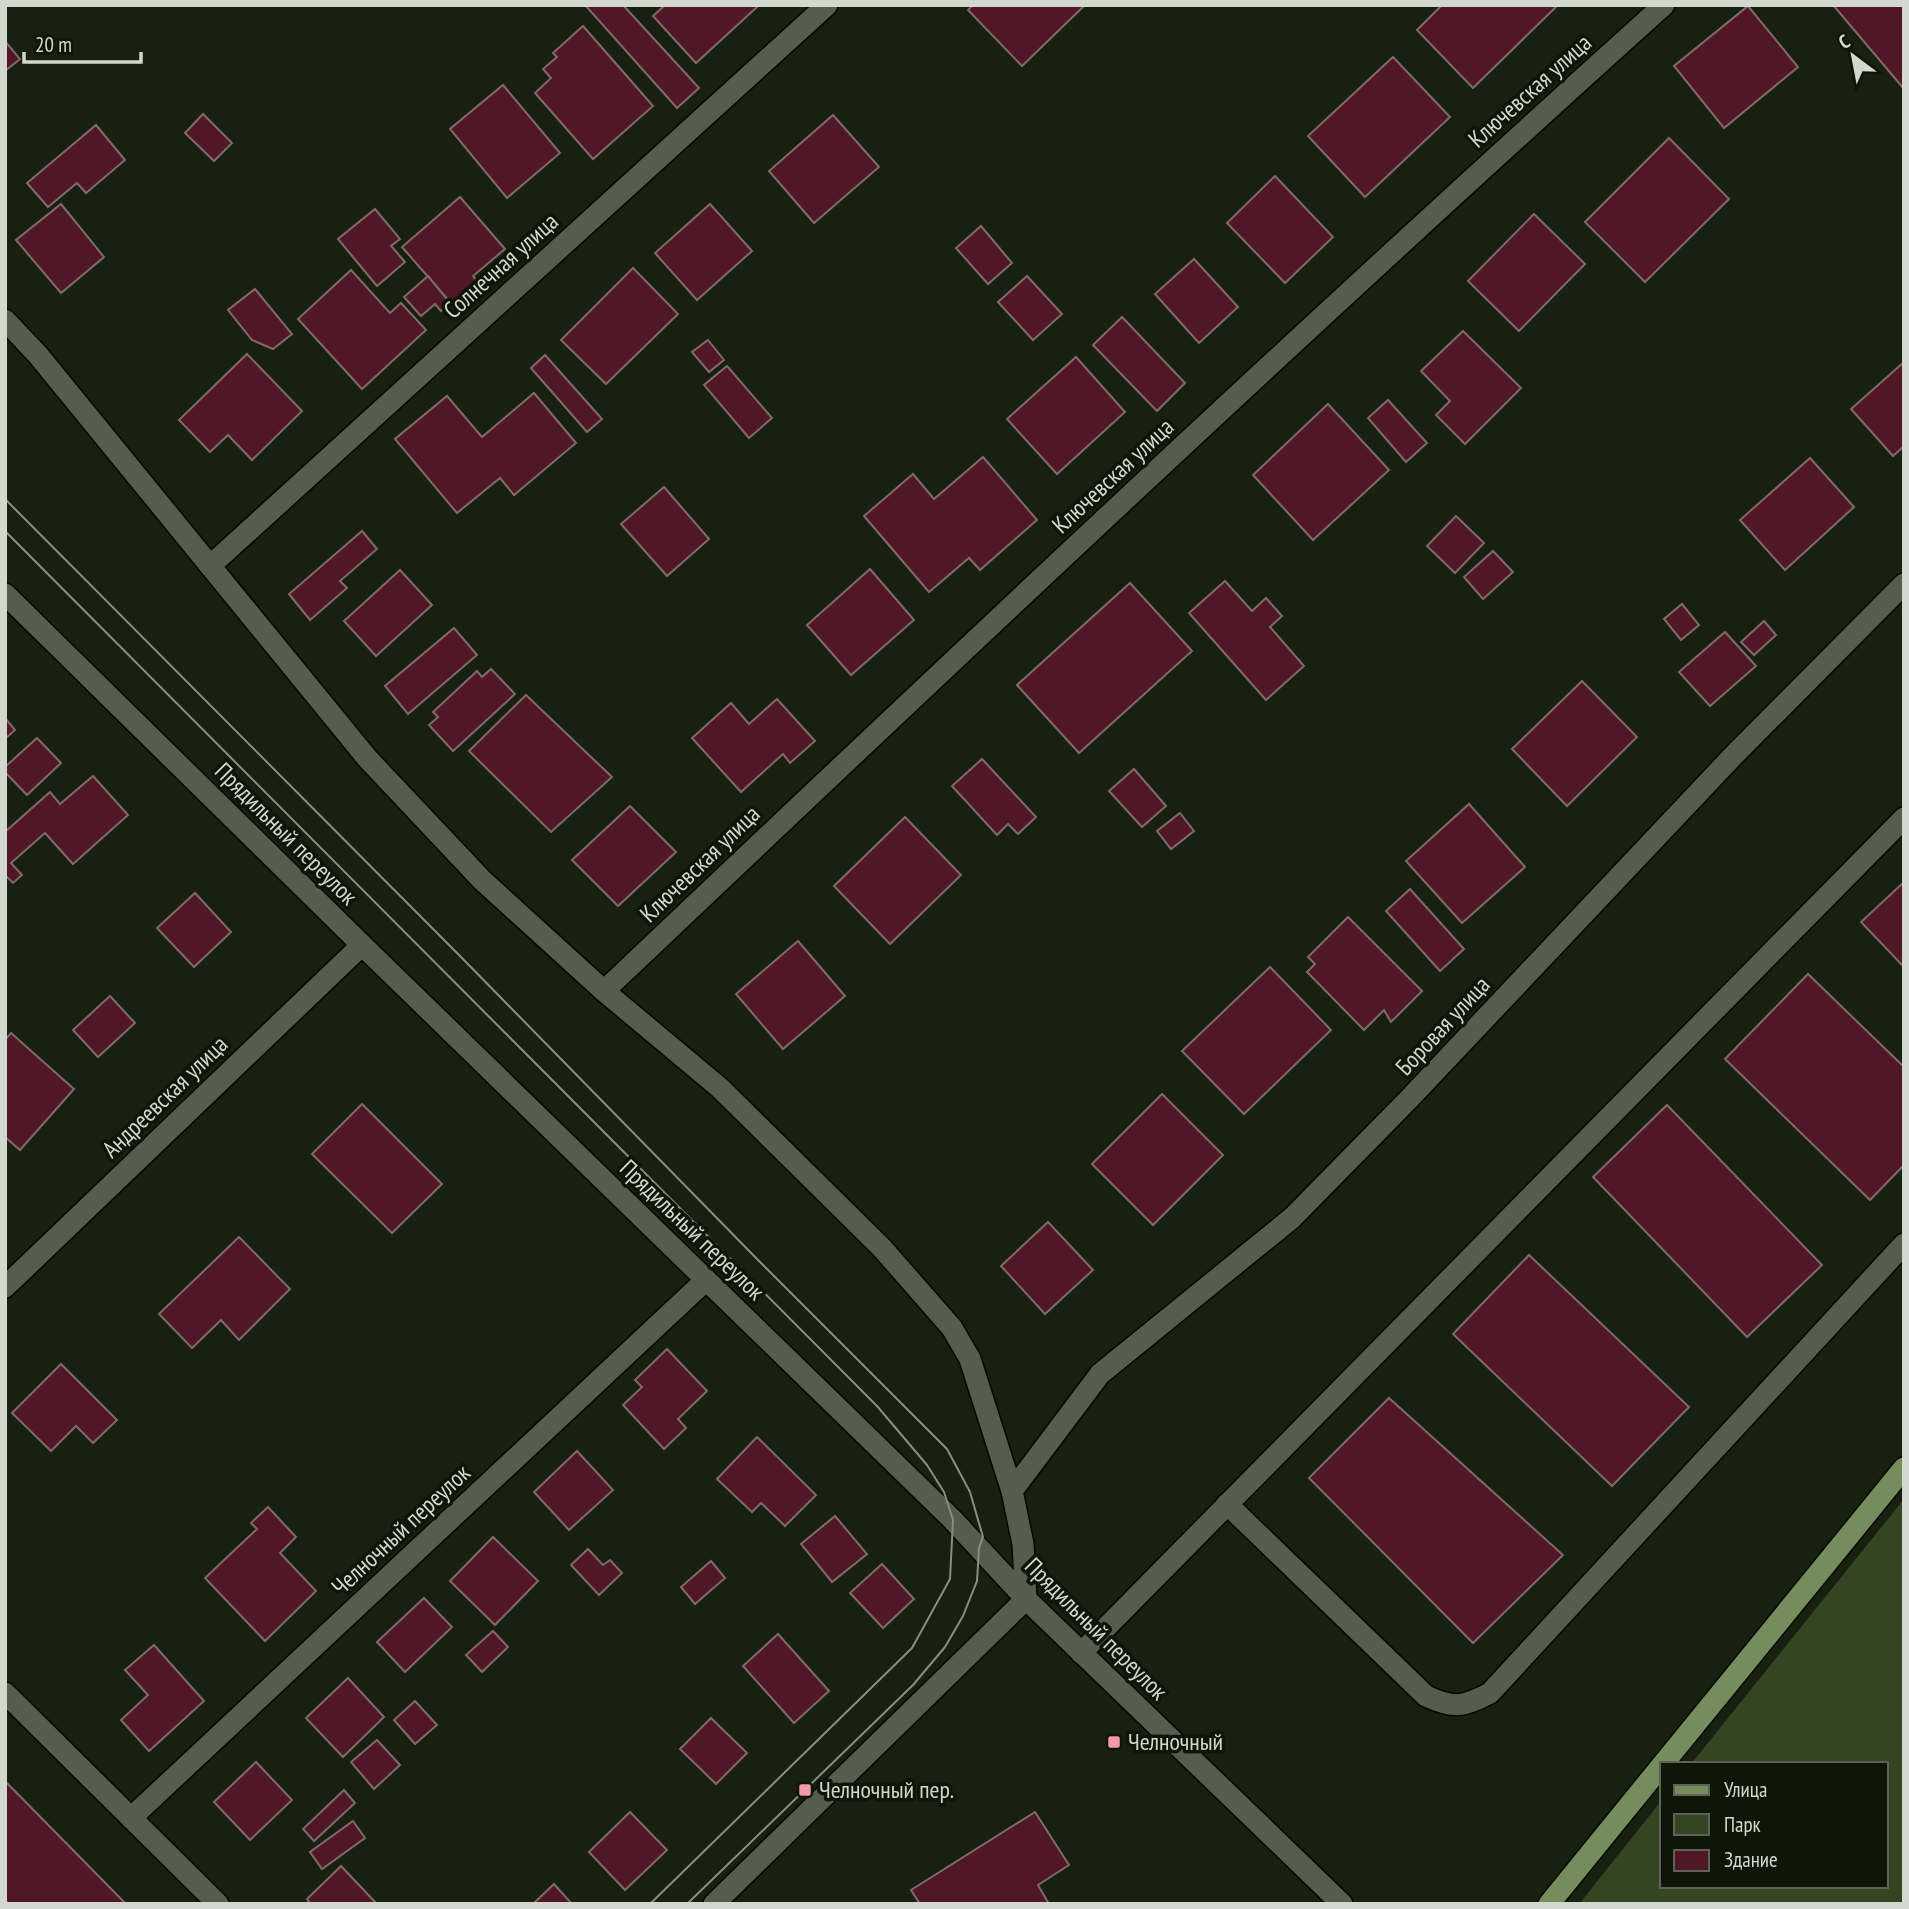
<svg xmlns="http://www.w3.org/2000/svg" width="1909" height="1909" font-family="'PT Sans Narrow',sans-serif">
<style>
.green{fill:#344524}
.building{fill:#501726;stroke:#80696c;stroke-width:2}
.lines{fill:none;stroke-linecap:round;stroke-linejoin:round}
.minor-casing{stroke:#040901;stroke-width:24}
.major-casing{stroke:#040901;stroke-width:24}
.minor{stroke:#555e4d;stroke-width:21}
.major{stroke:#758d5d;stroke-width:21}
.tram{stroke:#888e81;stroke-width:2}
.poi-dot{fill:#f39aaa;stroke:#0f1608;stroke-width:2.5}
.labels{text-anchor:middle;stroke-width:7;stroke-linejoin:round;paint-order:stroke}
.street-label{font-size:24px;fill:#d3d8ce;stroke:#0f1608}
.poi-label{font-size:24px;fill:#d3d8ce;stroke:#0f1608;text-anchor:start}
</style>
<rect width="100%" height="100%" fill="#182010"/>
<polygon class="green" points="1904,1499 1904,1904 1579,1904 1662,1800 1662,1886 1886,1886 1886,1764 1691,1764"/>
<g class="building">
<polygon points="585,5 623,5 699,88 677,108"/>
<polygon points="665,5 756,5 757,7 696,63 653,16"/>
<polygon points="973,5 1085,5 1022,66 968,10"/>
<polygon points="1442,5 1558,5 1473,88 1417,30"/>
<polygon points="1833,5 1904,5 1904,89"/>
<polygon points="1748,6 1798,67 1724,128 1674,66"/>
<polygon points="583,26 653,106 593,159 535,93 551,78 543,69 557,57 553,53"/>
<polygon points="5,41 20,59 5,71"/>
<polygon points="1393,57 1450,117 1365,197 1308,136"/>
<polygon points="503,85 560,153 507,198 450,129"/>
<polygon points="203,114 232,143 214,161 185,133"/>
<polygon points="833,115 879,167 814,223 769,171"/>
<polygon points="96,125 125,160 86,193 77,183 48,207 27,183"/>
<polygon points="1669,138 1729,199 1645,282 1585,222"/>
<polygon points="1275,176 1333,237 1285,283 1227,223"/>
<polygon points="460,197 505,249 473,276 483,288 457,310 402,247"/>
<polygon points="61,204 104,257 61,293 16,240"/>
<polygon points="710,204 752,251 697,300 655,253"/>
<polygon points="375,209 400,239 391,246 405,262 377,286 338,239"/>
<polygon points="1534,214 1585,264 1519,331 1468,281"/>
<polygon points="981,226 1012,263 988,284 956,248"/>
<polygon points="1194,259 1238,307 1199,343 1155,294"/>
<polygon points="633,268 678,314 606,384 561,340"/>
<polygon points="351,270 390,313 401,303 426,330 362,389 298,319"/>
<polygon points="428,276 450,303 441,311 435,304 421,316 404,297"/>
<polygon points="1027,276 1062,314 1033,340 998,302"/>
<polygon points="255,289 292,334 273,349 252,340 228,310"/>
<polygon points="1122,317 1185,383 1157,411 1093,345"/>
<polygon points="1463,331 1521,388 1465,444 1436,415 1450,401 1421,371"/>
<polygon points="708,340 724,360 709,372 692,352"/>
<polygon points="247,354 302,411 252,460 228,435 210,452 179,420"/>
<polygon points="545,355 602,419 587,432 531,368"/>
<polygon points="1076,357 1125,412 1057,474 1007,419"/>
<polygon points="1904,362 1904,446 1893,456 1851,409"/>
<polygon points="727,366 772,418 749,438 704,385"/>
<polygon points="534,393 576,443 514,495 500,478 457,513 395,439 447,396 482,437"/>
<polygon points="1388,400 1427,443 1406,462 1368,418"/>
<polygon points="1328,404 1389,470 1313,540 1253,475"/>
<polygon points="983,457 1037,520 980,570 969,558 929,592 864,516 913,474 934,499"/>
<polygon points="1810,458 1854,507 1785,570 1740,520"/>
<polygon points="664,487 709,539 667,576 621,524"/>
<polygon points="1456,516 1484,543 1455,573 1427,546"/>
<polygon points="362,531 377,549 340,581 347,588 310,620 289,594"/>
<polygon points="1493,551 1513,572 1483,599 1464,577"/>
<polygon points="870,569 914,620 851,675 807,625"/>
<polygon points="400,570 432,605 376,656 344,621"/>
<polygon points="1225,581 1252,611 1266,598 1282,616 1270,627 1304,666 1266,700 1189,613"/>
<polygon points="1130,583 1192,651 1079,753 1017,685"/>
<polygon points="1682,604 1699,625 1681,640 1664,619"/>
<polygon points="1764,621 1776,635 1754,655 1741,642"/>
<polygon points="454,628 477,655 408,714 385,686"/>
<polygon points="1725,632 1756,666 1710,706 1679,672"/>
<polygon points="491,669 515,694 453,751 429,725 438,717 433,712 477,671 482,677"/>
<polygon points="1582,681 1637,737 1567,806 1512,749"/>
<polygon points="526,695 612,777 551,832 469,751"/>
<polygon points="777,699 815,741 790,763 783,754 741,792 692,738 731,703 749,724"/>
<polygon points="5,718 15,730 5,739"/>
<polygon points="37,738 61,763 27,795 5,772 5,767"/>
<polygon points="982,759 1036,817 1018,834 1008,824 997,835 952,786"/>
<polygon points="1134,769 1166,806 1142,827 1109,791"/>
<polygon points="93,776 128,815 73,864 45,833 11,863 22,875 13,883 5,875 5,832 50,792 60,804"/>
<polygon points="1469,804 1525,867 1462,923 1406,861"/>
<polygon points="630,806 676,852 618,906 572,860"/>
<polygon points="1180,813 1194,831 1171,849 1157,831"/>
<polygon points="905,817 961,875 890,944 834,886"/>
<polygon points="1904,882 1904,967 1861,922"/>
<polygon points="1410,889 1464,949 1440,971 1386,911"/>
<polygon points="195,893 231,932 194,967 157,928"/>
<polygon points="1348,917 1422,991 1391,1022 1384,1010 1364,1030 1307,972 1315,964 1308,957"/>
<polygon points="798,941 845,996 783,1049 736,994"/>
<polygon points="1270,967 1331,1030 1244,1114 1182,1051"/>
<polygon points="1808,974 1904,1067 1904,1165 1870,1200 1725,1059"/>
<polygon points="110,996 135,1023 98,1057 73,1030"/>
<polygon points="11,1033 74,1089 20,1150 5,1137 5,1040"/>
<polygon points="1162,1094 1223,1155 1153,1225 1092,1164"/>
<polygon points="362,1104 442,1184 392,1233 312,1154"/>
<polygon points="1667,1105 1822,1265 1747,1337 1593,1177"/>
<polygon points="1048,1222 1093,1270 1045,1314 1001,1266"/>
<polygon points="239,1237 290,1289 239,1340 221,1320 192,1348 159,1314"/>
<polygon points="1529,1255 1689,1407 1612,1486 1453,1334"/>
<polygon points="667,1349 707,1391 678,1419 686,1428 664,1449 623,1405 642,1387 635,1380"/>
<polygon points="61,1364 117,1420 93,1443 76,1426 51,1451 12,1413"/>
<polygon points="1389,1398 1563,1555 1473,1643 1309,1478"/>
<polygon points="757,1437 816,1495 785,1526 761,1503 752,1512 717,1479"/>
<polygon points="577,1451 613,1490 569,1530 534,1492"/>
<polygon points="268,1507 296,1537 280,1553 316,1591 265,1641 205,1578 257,1529 251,1523"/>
<polygon points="835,1516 867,1554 832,1582 801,1544"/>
<polygon points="493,1537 538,1581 495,1625 450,1581"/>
<polygon points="588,1549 603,1565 610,1560 622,1573 599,1595 571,1565"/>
<polygon points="711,1561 725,1578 695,1604 681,1587"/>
<polygon points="882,1564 914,1599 883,1628 850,1593"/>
<polygon points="424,1598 452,1627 405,1672 377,1642"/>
<polygon points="493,1631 508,1647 482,1672 466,1655"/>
<polygon points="778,1634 829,1691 794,1723 743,1666"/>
<polygon points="154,1645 204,1701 149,1751 121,1720 148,1695 125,1670"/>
<polygon points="348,1678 384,1717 343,1757 306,1718"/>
<polygon points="415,1701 437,1725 415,1744 394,1720"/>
<polygon points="711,1718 747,1753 716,1784 680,1749"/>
<polygon points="377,1740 400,1765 374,1789 351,1762"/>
<polygon points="256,1762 292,1800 250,1840 214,1802"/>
<polygon points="5,1781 126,1904 9,1904 5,1900"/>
<polygon points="344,1790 355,1803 314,1841 303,1829"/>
<polygon points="630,1812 667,1850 625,1890 589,1852"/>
<polygon points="1035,1812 1069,1865 1038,1885 1049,1904 920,1904 911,1890"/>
<polygon points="353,1821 365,1838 322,1869 310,1852"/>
<polygon points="341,1866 377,1904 311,1904 307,1899"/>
<polygon points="554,1884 572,1904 533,1904"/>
</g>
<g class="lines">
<g class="minor-casing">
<g id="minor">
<polyline points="5,320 38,355 367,758 482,880 604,991 720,1088 882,1248 952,1328 970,1359 1012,1491 1023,1544 1026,1599 714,1904"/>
<polyline points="210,566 827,5"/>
<polyline points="5,594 362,945 953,1520 1026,1599 1342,1904"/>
<path d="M604 991C954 659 1305 328 1664 5"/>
<polyline points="5,1287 362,945"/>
<polyline points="1012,1491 1100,1374 1292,1218 1409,1099 1732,757 1904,584"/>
<path d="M1227 1504 1426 1696C1454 1709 1464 1707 1490 1693L1904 1244"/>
<polyline points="1081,1653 1904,818"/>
<polyline points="5,1693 218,1904"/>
<polyline points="131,1818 706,1280"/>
</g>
</g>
<g class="major-casing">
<g id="major">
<polyline points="1663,1764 1904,1468"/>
<polyline points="1549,1904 1662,1765"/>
</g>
</g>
<use href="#minor" class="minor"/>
<use href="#major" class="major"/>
<g class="tram">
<polyline points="5,499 459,955 759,1261 947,1449 970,1492 983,1537 979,1548 977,1581 963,1616 945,1647 913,1685 687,1904"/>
<polyline points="5,531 877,1406 927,1465 944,1492 953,1520 950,1579 912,1648 650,1904"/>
</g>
</g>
<g class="poi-dot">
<rect x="1107" y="1735" width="14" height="14" rx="3.5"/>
<rect x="798" y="1783" width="14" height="14" rx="3.5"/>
</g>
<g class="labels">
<g class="street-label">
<text transform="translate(1530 91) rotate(-42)" y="8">Ключевская улица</text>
<text transform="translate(501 266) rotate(-42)" y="8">Солнечная улица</text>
<text transform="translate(1113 476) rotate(-43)" y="8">Ключевская улица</text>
<text transform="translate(286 834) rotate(45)" y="8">Прядильный переулок</text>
<text transform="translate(700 864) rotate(-44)" y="8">Ключевская улица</text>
<text transform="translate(1443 1026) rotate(-47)" y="8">Боровая улица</text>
<text transform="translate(165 1097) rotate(-44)" y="8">Андреевская улица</text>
<text transform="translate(692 1230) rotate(44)" y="8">Прядильный переулок</text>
<text transform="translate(401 1530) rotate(-43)" y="8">Челночный переулок</text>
<text transform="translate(1096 1629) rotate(45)" y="8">Прядильный переулок</text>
</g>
<g class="poi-label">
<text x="1128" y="1750">Челночный</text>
<text x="819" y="1798">Челночный пер.</text>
</g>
</g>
<rect width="1909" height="1909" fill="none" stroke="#d3d8ce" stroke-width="14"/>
<rect x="1660" y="1762" width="228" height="126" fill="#0f1608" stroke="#5d6457" stroke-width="2"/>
<rect x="1674" y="1785" width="35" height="10" fill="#758d5d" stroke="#5d6457" stroke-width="2"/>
<text x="1724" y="1797" font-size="21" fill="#d3d8ce">Улица</text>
<rect x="1674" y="1814" width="35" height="21" fill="#344524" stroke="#5d6457" stroke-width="2"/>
<text x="1724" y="1832" font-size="21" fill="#d3d8ce">Парк</text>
<rect x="1674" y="1850" width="35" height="21" fill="#501726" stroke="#5d6457" stroke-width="2"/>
<text x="1724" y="1867" font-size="21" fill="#d3d8ce">Здание</text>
<g transform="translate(1853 56) rotate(328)" stroke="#0f1608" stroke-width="5" paint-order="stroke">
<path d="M0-5L12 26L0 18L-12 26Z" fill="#d3d8ce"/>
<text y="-10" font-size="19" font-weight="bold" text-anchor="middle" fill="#d3d8ce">С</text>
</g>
<path d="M24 52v10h117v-10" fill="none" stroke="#d3d8ce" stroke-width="3.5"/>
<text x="35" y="52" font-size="21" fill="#d3d8ce" stroke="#0f1608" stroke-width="5" paint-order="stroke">20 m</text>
</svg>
